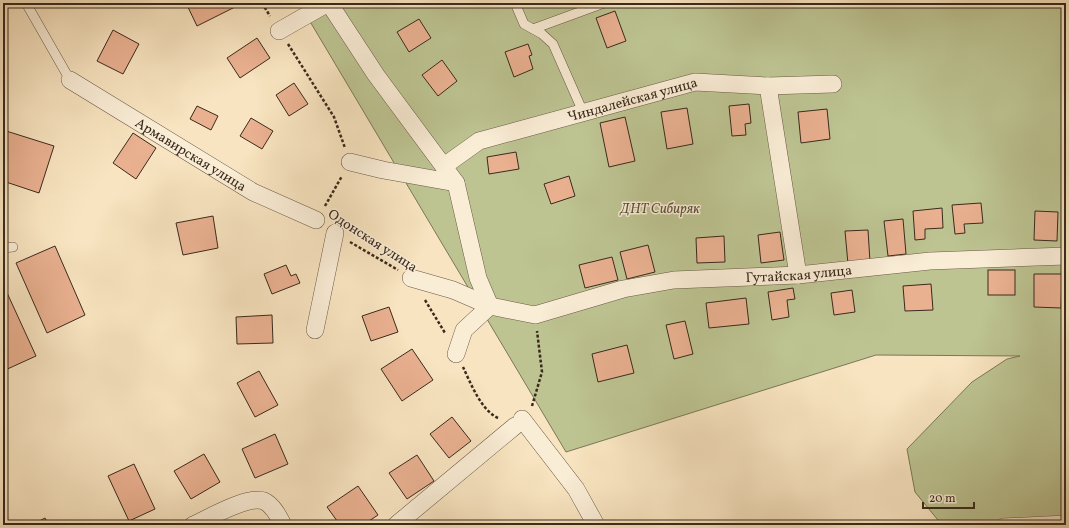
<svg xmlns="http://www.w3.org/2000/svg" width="1069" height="528" font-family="Vollkorn,serif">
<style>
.green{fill:#bdc492;stroke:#7b7757}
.building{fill:#eab191;stroke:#392a1c}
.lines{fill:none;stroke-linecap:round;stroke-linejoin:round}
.lane-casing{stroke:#695845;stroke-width:10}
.street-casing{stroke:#695845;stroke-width:18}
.path{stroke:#392a1c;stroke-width:2.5;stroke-dasharray:3 2;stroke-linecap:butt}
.lane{stroke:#faedd6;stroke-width:9}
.street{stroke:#faedd6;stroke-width:17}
.labels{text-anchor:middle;stroke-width:3;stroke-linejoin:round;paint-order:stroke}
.street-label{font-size:14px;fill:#392a1c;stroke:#faedd6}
.park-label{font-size:14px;font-style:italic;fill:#5a503a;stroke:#faedd6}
</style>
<rect width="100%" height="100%" fill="#f8e4c0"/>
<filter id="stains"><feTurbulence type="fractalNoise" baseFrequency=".005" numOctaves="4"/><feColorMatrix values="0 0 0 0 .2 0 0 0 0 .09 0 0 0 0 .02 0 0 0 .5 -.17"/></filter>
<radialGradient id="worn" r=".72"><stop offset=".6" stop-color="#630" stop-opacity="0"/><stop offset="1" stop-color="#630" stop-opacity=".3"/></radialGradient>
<polygon class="green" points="299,3 1066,3 1066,525 942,525 915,492 907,449 972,382 1007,359 1020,356 876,355 566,452"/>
<g class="building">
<polygon points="186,3 233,3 235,7 197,26"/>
<polygon points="615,11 626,41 607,48 596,18"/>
<polygon points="419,19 431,38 409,52 397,32"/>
<polygon points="113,30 139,44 123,74 97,61"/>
<polygon points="257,38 270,58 240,78 227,58"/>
<polygon points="528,44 532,55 529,56 533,69 514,77 505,52"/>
<polygon points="442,60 457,81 438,96 422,75"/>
<polygon points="294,83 308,104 289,116 276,95"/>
<polygon points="749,104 751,123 745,124 746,135 732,136 729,106"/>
<polygon points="197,106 218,116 211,130 190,119"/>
<polygon points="687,108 693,144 667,149 661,112"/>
<polygon points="827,109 830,139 801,143 798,112"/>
<polygon points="625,117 635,161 609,167 600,123"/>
<polygon points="251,118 273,131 262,149 240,136"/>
<polygon points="3,130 54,146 39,193 3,181"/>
<polygon points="133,133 156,148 136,179 113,163"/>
<polygon points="516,152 519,169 489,174 487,157"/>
<polygon points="569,176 575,196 551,204 544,184"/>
<polygon points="981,203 983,223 964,224 965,233 955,234 952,205"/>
<polygon points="942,208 943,228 925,229 925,239 915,240 913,211"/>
<polygon points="1035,211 1058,212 1057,241 1034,240"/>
<polygon points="213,216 218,248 183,255 176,223"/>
<polygon points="903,219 906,254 888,256 884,221"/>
<polygon points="868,230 870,262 848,264 845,231"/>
<polygon points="780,232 784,260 761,263 758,235"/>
<polygon points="724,236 725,262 697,263 696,238"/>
<polygon points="648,245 655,272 627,279 620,252"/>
<polygon points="55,246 85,315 47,333 16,263"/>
<polygon points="612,257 618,280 585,288 579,265"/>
<polygon points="286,265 291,276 296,274 300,283 272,294 264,274"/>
<rect x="988" y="270" width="27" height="25"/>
<polygon points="1034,274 1062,274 1061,308 1034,307"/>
<polygon points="3,284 36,356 3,371"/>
<polygon points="931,284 933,310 905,311 903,286"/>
<polygon points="793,288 795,299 787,300 789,317 772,320 768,292"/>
<polygon points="852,290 855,312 834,315 831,293"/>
<polygon points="746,298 749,324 709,328 706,303"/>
<polygon points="389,307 398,332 371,341 362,316"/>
<polygon points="272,315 273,343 237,344 236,317"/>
<polygon points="685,321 693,354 674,359 666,325"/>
<polygon points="627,345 634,373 598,382 592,354"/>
<polygon points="412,349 433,380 402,401 381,369"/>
<polygon points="259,371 278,405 255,417 237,383"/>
<polygon points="452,417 471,441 449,458 430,434"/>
<polygon points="275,434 288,464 255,478 242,449"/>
<polygon points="204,454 220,482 191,499 174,471"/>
<polygon points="417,455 434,481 407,499 389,473"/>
<polygon points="134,464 155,509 129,521 108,476"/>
<polygon points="358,486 378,515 363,525 340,525 327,507"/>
<polygon points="45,518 49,525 32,525"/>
</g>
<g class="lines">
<g class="lane-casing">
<g id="lane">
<polyline points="26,3 70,80"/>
<polyline points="515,3 524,24 542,34 553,44 583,112"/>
<polyline points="533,29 604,3"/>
<polyline points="3,248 13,247"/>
<polyline points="1003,523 1066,520"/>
</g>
</g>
<g class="street-casing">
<g id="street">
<polyline points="329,3 376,75 456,183 478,278 490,306"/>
<polyline points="279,31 328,3"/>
<path id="s1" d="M70 80 253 192 316 220"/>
<polyline points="768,86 798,275"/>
<polyline points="350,162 383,170 456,183"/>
<path id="s2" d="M444 166 479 141 695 82 768 86 833 84"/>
<polyline points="411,278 453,290 490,306"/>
<polyline points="315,330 335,233"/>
<path id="s3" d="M456 354 464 330 490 306 535 315 623 289 674 280 798 275 930 261 1066 256"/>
<polyline points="522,419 576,489 596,525"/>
<path d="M193 525C209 518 248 495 264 501 273 505 279 517 283 525"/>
<polyline points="396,525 515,426"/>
</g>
</g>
<g class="path">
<polyline points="262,3 270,16"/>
<polyline points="288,44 334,117 345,148"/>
<polyline points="325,206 342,176"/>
<polyline points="350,242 398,270"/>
<polyline points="425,300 445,333"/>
<path d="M463 367C471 384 481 410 498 418"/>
<polyline points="532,406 542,372 537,331"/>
</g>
<use href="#lane" class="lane"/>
<use href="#street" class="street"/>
</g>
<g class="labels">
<g class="street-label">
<text dy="5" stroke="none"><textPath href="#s2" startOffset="202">Чиндалейская улица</textPath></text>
<text dy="5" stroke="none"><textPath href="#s1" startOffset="142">Армавирская улица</textPath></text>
<text transform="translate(373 240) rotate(33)" y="5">Одонская улица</text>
<text dy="5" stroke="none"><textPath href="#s3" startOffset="375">Гутайская улица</textPath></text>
</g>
<g class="park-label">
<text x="660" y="213">ДНТ Сибиряк</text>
</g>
</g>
<rect width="1069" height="528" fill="none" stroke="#f8e4c0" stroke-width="16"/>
<rect x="4" y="4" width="1061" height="520" fill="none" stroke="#392a1c" stroke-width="2"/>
<rect x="8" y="8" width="1053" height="512" fill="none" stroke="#392a1c"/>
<path d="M923 502v6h51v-6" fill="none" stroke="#392a1c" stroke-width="2"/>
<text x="929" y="502" font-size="12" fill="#392a1c" stroke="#faedd6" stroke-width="3" paint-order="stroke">20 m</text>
<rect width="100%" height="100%" filter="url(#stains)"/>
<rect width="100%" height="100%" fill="url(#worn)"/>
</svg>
